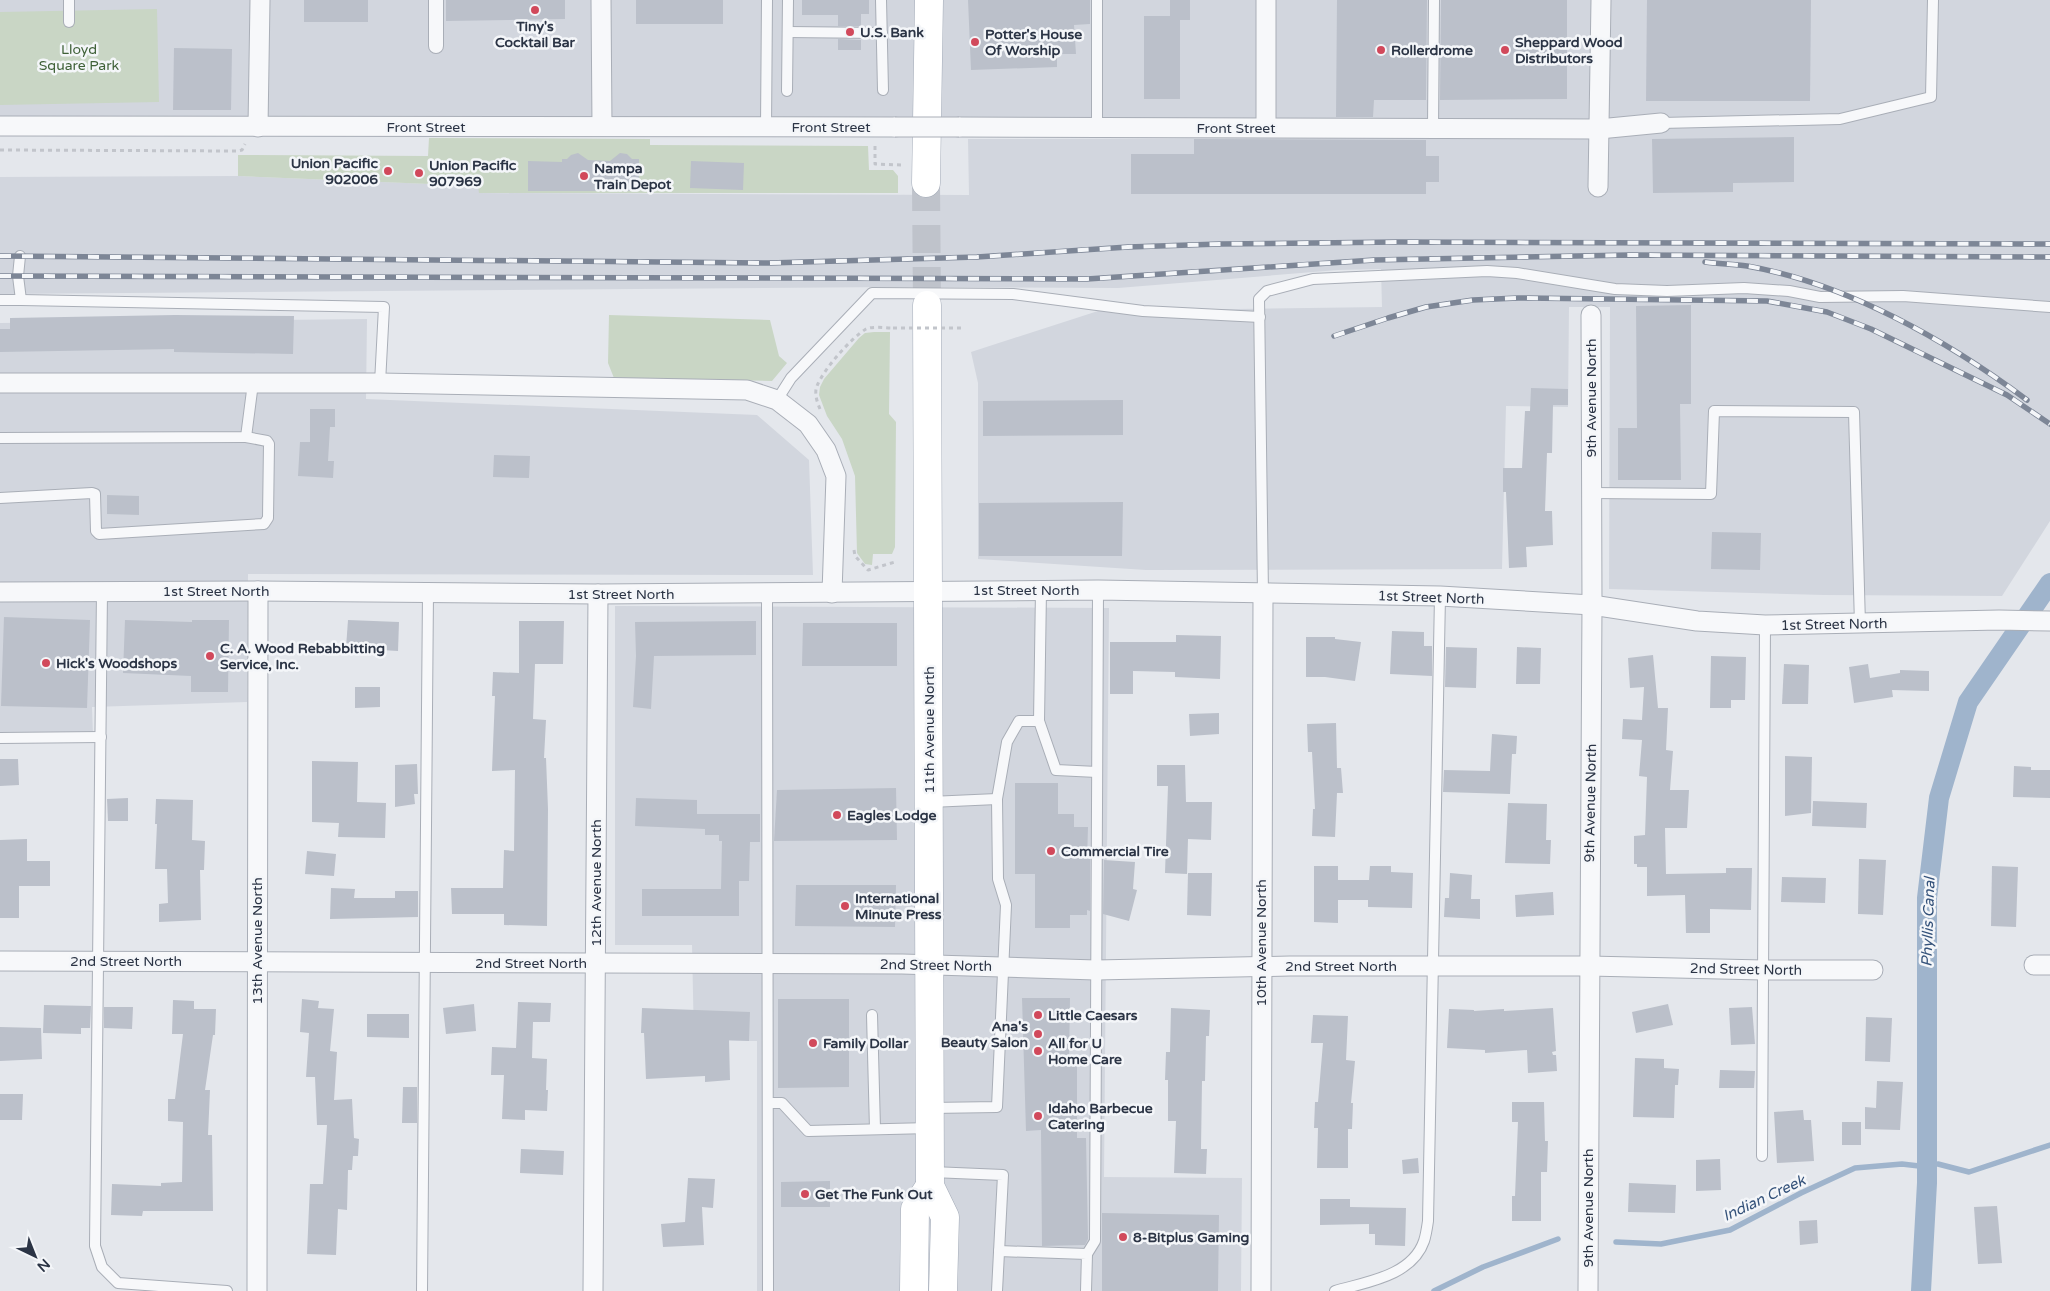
<svg xmlns="http://www.w3.org/2000/svg" width="2050" height="1291" font-family="'Varela Round',sans-serif">
<style>
.built{fill:#d2d6de}
.green{fill:#c9d6c5}
.lines{fill:none;stroke-linecap:round;stroke-linejoin:round}
.stream{stroke:#9fb4cc;stroke-width:5.5}
.canal{stroke:#9fb4cc;stroke-width:20}
.building{fill:#bbc0ca}
.primary-tunnel{stroke:#bfc3cb;stroke-width:28;stroke-dasharray:28 14;stroke-linecap:butt}
.service-casing{stroke:#a9aeb7;stroke-width:12}
.pedestrian-casing{stroke:#a9aeb7;stroke-width:16}
.minor-casing{stroke:#a9aeb7;stroke-width:21}
.primary-casing{stroke:#a3abb8;stroke-width:29}
.path{stroke:#c2c5cb;stroke-width:3;stroke-dasharray:4 4;stroke-linecap:butt}
.service{stroke:#f7f8fa;stroke-width:10}
.pedestrian{stroke:#f7f8fa;stroke-width:14}
.minor{stroke:#f7f8fa;stroke-width:19}
.primary{stroke:#fff;stroke-width:28}
.rail-casing{stroke:#7d8696;stroke-width:5.5}
.rail{stroke:#f4f6f9;stroke-width:4;stroke-dasharray:11;stroke-linecap:butt}
.minor-bridge-casing{stroke:#a9aeb7;stroke-width:21;stroke-linecap:butt}
.path-bridge{stroke:#c2c5cb;stroke-width:3;stroke-dasharray:4 4;stroke-linecap:butt}
.minor-bridge{stroke:#f7f8fa;stroke-width:19}
.poi-dot{fill:#d1495b;stroke:#f4f6f9;stroke-width:2}
.labels{text-anchor:middle;stroke-width:5;stroke-linejoin:round;paint-order:stroke}
.poi-label{font-size:14px;font-weight:bold;fill:#2b3445;stroke:#f4f6f9;text-anchor:start}
.park-label{font-size:14px;fill:#3f6138;stroke:#f4f6f9}
.street-label{font-size:14px;fill:#2b3445;stroke:#f4f6f9}
.water-label{font-size:15px;font-style:italic;fill:#34527a;stroke:#f4f6f9}
</style>
<rect width="100%" height="100%" fill="#e4e7ec"/>
<g class="built">
<polygon points="0,0 2050,0 2050,521 2002,596 1824,595 1609,589 1610,307 1569,307 1568,407 1506,406 1502,569 1146,570 978,559 978,383 971,352 1098,311 1382,307 1381,269 1338,270 1118,288 893,287 0,294 0,177 238,176 479,186 479,193 969,195 968,139 1426,138 1426,119 0,118"/>
<polygon points="367,319 366,399 757,415 809,460 813,575 248,574 247,702 92,707 93,735 0,735 0,323"/>
<polygon points="615,606 1109,608 1104,1177 1242,1178 1241,1291 757,1291 757,1041 694,1041 692,945 615,945"/>
</g>
<g class="green">
<polygon points="157,9 159,102 0,105 0,12"/>
<polygon points="429,138 650,139 650,145 868,146 869,170 893,170 898,176 898,193 479,193 478,186 238,176 238,155 428,156"/>
<polygon points="609,315 770,320 779,356 787,363 772,381 614,378 608,363"/>
<polygon points="874,332 890,332 889,414 896,422 895,547 892,554 873,554 872,565 865,564 857,553 855,476 842,439 827,416 819,395 820,387 824,379 859,338 865,333"/>
</g>
<g class="lines">
<g class="stream">
<polyline points="1938,1164 1969,1172 2050,1145"/>
<polyline points="1616,1242 1661,1244 1730,1230 1801,1193 1855,1168 1902,1164 1919,1166"/>
<polyline points="1434,1291 1483,1267 1558,1239"/>
</g>
<polyline class="canal" points="1921,1291 1927,1183 1927,898 1939,798 1968,702 2050,583"/>
</g>
<g class="building">
<rect x="304" y="0" width="64" height="22"/>
<polygon points="446,0 565,0 565,19 446,21"/>
<rect x="636" y="0" width="87" height="24"/>
<polygon points="802,0 869,0 869,14 861,14 861,26 838,26 838,15 802,15"/>
<polygon points="968,0 1090,0 1090,24 1074,25 1076,54 1057,54 1057,67 971,70"/>
<polygon points="1170,0 1190,0 1190,20 1180,20 1180,99 1144,99 1144,16 1170,16"/>
<polygon points="1337,0 1427,0 1426,100 1374,100 1373,117 1336,117"/>
<polygon points="1441,0 1567,0 1567,99 1440,100"/>
<polygon points="1647,0 1811,0 1810,101 1646,101"/>
<polygon points="838,39 861,40 861,50 838,50"/>
<polygon points="174,48 232,49 231,110 173,110"/>
<polygon points="1794,137 1794,182 1733,183 1733,192 1653,193 1652,139"/>
<polygon points="1194,139 1426,140 1426,156 1439,156 1439,182 1426,182 1426,194 1131,194 1131,154 1194,154"/>
<polygon points="578,153 588,160 610,161 620,153 627,154 632,159 639,159 639,191 528,191 528,161 562,162 562,159 567,159 571,155"/>
<polygon points="691,161 744,163 743,190 690,188"/>
<polygon points="1691,305 1691,404 1680,404 1681,480 1618,480 1618,428 1637,428 1636,306"/>
<polygon points="175,315 294,316 293,354 174,352 174,349 0,352 0,329 10,329 10,318"/>
<polygon points="1531,388 1568,389 1568,405 1553,405 1552,453 1547,453 1545,511 1552,511 1553,545 1526,547 1527,567 1509,568 1506,492 1503,492 1503,468 1522,468 1525,411 1530,411"/>
<polygon points="1123,400 1123,435 983,436 983,401"/>
<polygon points="310,409 335,409 335,427 330,427 328,461 334,461 333,478 298,476 300,442 310,442"/>
<polygon points="494,455 530,456 529,478 493,477"/>
<polygon points="107,495 139,496 139,515 107,514"/>
<polygon points="1123,502 1122,556 979,556 979,503"/>
<polygon points="1712,532 1761,533 1760,570 1711,569"/>
<polygon points="4,617 90,620 87,708 1,706"/>
<polygon points="125,620 192,622 192,620 229,620 228,692 191,692 191,676 123,673"/>
<polygon points="348,620 399,622 398,651 346,648"/>
<polygon points="519,621 564,621 563,664 535,664 533,719 546,720 544,758 546,758 548,809 547,926 504,925 504,914 452,914 451,888 503,888 504,850 514,851 515,770 492,771 495,696 492,696 493,672 519,673"/>
<polygon points="756,621 756,655 654,656 651,709 633,707 636,656 635,622"/>
<polygon points="803,623 897,623 897,666 802,666"/>
<polygon points="1392,631 1424,632 1424,646 1432,646 1432,676 1390,674"/>
<polygon points="1176,635 1221,636 1220,679 1175,677 1175,672 1133,671 1133,694 1110,694 1110,642 1176,642"/>
<polygon points="1306,637 1335,637 1335,639 1361,642 1355,681 1325,677 1306,677"/>
<polygon points="1446,647 1477,648 1476,688 1445,687"/>
<polygon points="1517,647 1541,648 1540,684 1516,684"/>
<polygon points="1653,655 1658,708 1668,708 1666,750 1673,751 1670,790 1689,790 1687,828 1665,828 1666,874 1726,873 1726,868 1752,868 1751,910 1710,909 1710,933 1686,933 1685,895 1647,896 1647,867 1637,867 1637,864 1634,864 1634,836 1645,835 1647,777 1639,776 1642,740 1622,739 1623,719 1642,720 1644,687 1630,688 1628,658"/>
<polygon points="1711,656 1746,657 1745,700 1731,700 1731,708 1710,708"/>
<polygon points="1784,664 1809,665 1808,704 1782,704"/>
<polygon points="1868,664 1870,678 1900,673 1900,670 1929,671 1929,691 1892,690 1893,697 1854,703 1849,667"/>
<polygon points="355,687 380,687 380,707 355,708"/>
<polygon points="1219,713 1219,734 1190,736 1189,714"/>
<polygon points="1336,723 1337,768 1341,768 1343,793 1337,793 1335,837 1312,836 1313,809 1315,809 1312,752 1308,752 1307,724"/>
<polygon points="1492,734 1517,736 1516,754 1512,754 1510,794 1443,792 1444,770 1490,771"/>
<polygon points="1785,756 1812,757 1811,813 1785,816"/>
<polygon points="0,759 18,759 19,785 0,786"/>
<polygon points="312,761 358,762 357,802 386,803 385,838 338,837 339,823 312,822"/>
<polygon points="417,764 418,794 414,794 415,804 395,807 395,765"/>
<polygon points="1157,765 1185,765 1186,802 1212,802 1211,840 1188,839 1187,874 1165,873 1168,786 1157,786"/>
<polygon points="2014,766 2031,767 2031,770 2050,770 2050,798 2013,797"/>
<polygon points="1015,783 1058,783 1058,814 1074,814 1074,827 1088,827 1087,859 1090,859 1090,911 1087,910 1087,915 1070,915 1070,928 1035,928 1035,874 1015,874"/>
<polygon points="896,788 897,840 774,841 777,790"/>
<polygon points="128,798 128,821 108,821 107,799"/>
<polygon points="636,798 697,800 697,814 760,814 760,842 750,842 749,881 739,881 739,916 642,916 642,889 721,889 722,841 719,841 719,835 705,835 705,829 635,826"/>
<polygon points="156,799 193,800 192,840 205,841 204,870 200,870 201,920 159,922 159,904 168,903 167,869 155,869 157,824 155,824"/>
<polygon points="1813,801 1867,803 1866,828 1812,826"/>
<polygon points="1508,803 1547,804 1546,840 1551,840 1550,864 1505,863"/>
<polygon points="27,839 27,861 50,861 50,886 19,886 19,918 0,918 0,840"/>
<polygon points="307,851 336,854 334,876 305,874"/>
<polygon points="1859,859 1886,860 1883,915 1858,914"/>
<polygon points="1104,860 1135,862 1133,889 1137,890 1129,921 1103,914"/>
<polygon points="1314,866 1338,866 1338,880 1369,880 1370,866 1391,866 1391,872 1413,873 1412,908 1368,907 1368,900 1338,900 1338,923 1314,922"/>
<polygon points="1992,866 2018,867 2016,927 1991,926"/>
<polygon points="1188,873 1212,873 1211,916 1187,915"/>
<polygon points="1450,873 1472,875 1471,899 1480,899 1480,919 1444,917 1445,898 1449,898"/>
<polygon points="1782,877 1826,878 1825,903 1781,902"/>
<polygon points="796,885 896,885 895,927 795,926"/>
<polygon points="331,888 355,889 354,898 395,898 395,891 418,891 418,917 330,919"/>
<polygon points="1553,892 1554,915 1516,917 1515,895"/>
<polygon points="1022,998 1070,998 1069,1062 1077,1063 1077,1138 1086,1138 1088,1239 1085,1245 1042,1246 1041,1130 1026,1131"/>
<polygon points="302,999 319,1001 318,1008 334,1009 330,1051 337,1052 334,1100 352,1099 354,1138 359,1139 358,1156 353,1156 352,1170 348,1170 347,1210 338,1209 336,1255 307,1254 310,1184 323,1184 327,1125 317,1125 315,1077 306,1077 309,1033 300,1032"/>
<polygon points="778,999 849,999 849,1087 778,1088"/>
<polygon points="173,1000 194,1001 194,1009 216,1009 215,1035 213,1035 205,1090 210,1090 208,1135 212,1135 213,1211 143,1211 142,1216 111,1215 112,1184 161,1186 161,1183 182,1182 183,1122 168,1121 168,1099 175,1099 183,1034 172,1034"/>
<polygon points="518,1002 551,1003 550,1022 533,1022 532,1058 547,1059 546,1090 548,1090 547,1111 525,1110 525,1120 502,1119 504,1075 491,1075 492,1047 516,1048"/>
<polygon points="474,1004 476,1031 446,1034 443,1008"/>
<polygon points="1668,1004 1673,1025 1636,1033 1632,1012"/>
<polygon points="44,1005 91,1006 90,1028 81,1028 81,1034 43,1033"/>
<polygon points="104,1007 133,1007 132,1029 104,1028"/>
<polygon points="1752,1007 1755,1044 1731,1045 1729,1008"/>
<polygon points="642,1008 750,1012 749,1041 729,1040 730,1080 705,1082 705,1076 646,1079 644,1033 641,1033"/>
<polygon points="1171,1008 1210,1010 1209,1036 1206,1036 1205,1081 1202,1081 1201,1149 1207,1149 1206,1174 1174,1173 1176,1121 1168,1121 1168,1080 1165,1080 1166,1052 1170,1052"/>
<polygon points="1553,1008 1556,1051 1552,1052 1553,1055 1556,1055 1557,1071 1528,1073 1527,1050 1485,1053 1485,1050 1447,1048 1449,1009 1474,1010 1474,1011 1504,1009 1504,1011"/>
<polygon points="367,1014 409,1014 409,1038 367,1037"/>
<polygon points="1313,1015 1348,1016 1346,1060 1355,1061 1351,1103 1353,1103 1352,1129 1348,1129 1348,1168 1317,1168 1318,1128 1314,1128 1315,1102 1318,1102 1323,1043 1311,1043"/>
<polygon points="1866,1017 1892,1018 1890,1062 1865,1061"/>
<polygon points="0,1027 41,1028 42,1059 0,1061"/>
<polygon points="1635,1058 1664,1059 1664,1068 1679,1069 1678,1085 1675,1085 1674,1118 1633,1117"/>
<polygon points="1720,1070 1755,1071 1754,1088 1719,1088"/>
<polygon points="1877,1081 1903,1082 1900,1130 1865,1129 1865,1107 1876,1108"/>
<polygon points="403,1087 417,1087 417,1123 402,1123"/>
<polygon points="0,1094 23,1094 22,1120 0,1120"/>
<polygon points="1512,1102 1544,1102 1545,1141 1548,1141 1547,1172 1541,1172 1541,1221 1512,1221 1512,1196 1515,1196 1518,1122 1512,1122"/>
<polygon points="1803,1110 1804,1120 1811,1120 1814,1161 1777,1163 1774,1112"/>
<rect x="1842" y="1122" width="19" height="23"/>
<polygon points="521,1149 564,1151 563,1175 520,1173"/>
<polygon points="1418,1158 1419,1173 1403,1174 1402,1160"/>
<polygon points="1720,1159 1721,1190 1696,1191 1696,1160"/>
<polygon points="688,1178 715,1179 713,1208 702,1207 704,1245 663,1247 661,1224 685,1222"/>
<polygon points="830,1181 830,1207 781,1207 781,1182"/>
<polygon points="1629,1183 1676,1185 1675,1213 1628,1212"/>
<polygon points="1320,1199 1350,1199 1350,1207 1406,1208 1405,1246 1375,1245 1375,1234 1369,1234 1369,1224 1320,1225"/>
<polygon points="1997,1206 2002,1263 1978,1264 1974,1207"/>
<polygon points="1102,1213 1219,1215 1218,1291 1102,1291"/>
<polygon points="1817,1220 1818,1243 1800,1245 1799,1221"/>
</g>
<g class="lines">
<polyline class="primary-tunnel" points="926,183 927,305"/>
<g class="service-casing">
<g id="service">
<polyline points="69,0 69,22"/>
<polyline points="881,0 883,90"/>
<polyline points="788,32 882,33"/>
<polyline points="787,91 788,0"/>
<polyline points="1661,123 1840,119 1931,97 1933,0"/>
<polyline points="766,127 767,0"/>
<polyline points="1097,128 1097,0"/>
<polyline points="1433,128 1434,0"/>
<polyline points="0,300 21,300 18,276 20,256"/>
<polyline points="21,300 384,307 380,383"/>
<polyline points="777,400 791,378 872,293 1013,294 1143,311 1260,317"/>
<polyline points="0,438 246,437 253,383"/>
<polyline points="1591,493 1711,494 1714,411 1854,412 1860,624"/>
<polyline points="0,498 92,493 95,494 96,531 99,534 264,524 268,518 269,444 267,441 246,437"/>
<polyline points="102,591 95,1246 102,1267 118,1283 227,1291"/>
<polyline points="767,593 768,1291"/>
<polyline points="1263,594 1259,299 1267,291 1313,279 1487,271 1517,273 1615,289 1667,291 1744,288 1789,291 1820,297 1903,296 2050,307"/>
<polyline points="1039,721 1056,770 1097,772"/>
<polyline points="0,738 101,737"/>
<polyline points="930,802 997,799"/>
<polyline points="872,1015 875,1129"/>
<polyline points="768,1103 782,1103 808,1131 930,1128"/>
<polyline points="931,1108 997,1107 1006,905 998,879 997,799 1007,742 1019,721 1039,721 1041,590"/>
<polyline points="1762,1156 1765,625"/>
<polyline points="932,1172 1003,1175 997,1291"/>
<polyline points="999,1251 1087,1254 1086,1291"/>
<polyline points="1087,1254 1095,1241 1098,590"/>
<polyline points="422,1291 428,593"/>
<path d="M1335 1291C1366 1282 1412 1276 1424 1241 1426 1235 1427 1228 1428 1221L1440 596"/>
</g>
</g>
<g class="pedestrian-casing">
<polyline id="pedestrian" points="436,0 436,46"/>
</g>
<g class="minor-casing">
<g id="minor">
<polyline points="601,0 602,126"/>
<polyline points="0,126 895,127"/>
<polyline points="258,127 260,0"/>
<polyline points="959,127 1599,129 1661,123"/>
<polyline points="1266,127 1266,0"/>
<polyline points="1598,187 1601,0"/>
<polyline points="0,383 380,383 747,390 777,400 808,424 826,450 836,476 832,593"/>
<polyline points="0,592 258,591 598,594 1098,590 1440,596 1592,605 1697,621 1765,625 1999,620 2050,621"/>
<polyline points="0,961 902,964 1096,970 1290,966 1589,966 1763,970 1873,970"/>
<polyline points="2034,965 2050,965"/>
<polyline points="257,1291 258,591"/>
<polyline points="593,1291 598,594"/>
<polyline points="1261,1291 1263,594"/>
<polyline points="1588,1291 1592,605 1591,315"/>
</g>
</g>
<g class="primary-casing">
<g id="primary">
<polyline points="926,183 929,0"/>
<polyline points="927,305 930,1186 945,1217 943,1291"/>
<polyline points="914,1291 915,1209 930,1186"/>
</g>
</g>
<g class="path">
<polyline points="875,146 875,164 901,165"/>
<polyline points="0,150 237,151 242,150 245,144"/>
<path d="M820 409C817 402 814 393 817 386 823 370 851 338 866 329 872 326 885 328 893 328"/>
<polyline points="854,550 855,556 868,570 895,562"/>
</g>
<use href="#service" class="service"/>
<use href="#pedestrian" class="pedestrian"/>
<use href="#minor" class="minor"/>
<use href="#primary" class="primary"/>
<g class="rail-casing">
<g id="rail">
<polyline points="0,256 769,263 977,257 1128,247 1220,244 1398,242 2050,244"/>
<path d="M1705 262C1719 264 1733 264 1747 266 1846 283 1948 341 2027 400"/>
<polyline points="0,276 1087,279 1374,260 1629,255 2050,257"/>
<polyline points="1334,336 1388,318 1426,307 1473,300 1518,298 1767,301 1827,312 1871,329 2007,395 2050,424"/>
</g>
</g>
<use href="#rail" class="rail"/>
<g class="minor-bridge-casing">
<polyline id="minor-bridge" points="895,127 959,127"/>
</g>
<polyline class="path-bridge" points="893,328 961,328"/>
<use href="#minor-bridge" class="minor-bridge"/>
</g>
<g class="poi-dot">
<circle cx="535" cy="10" r="5"/>
<circle cx="850" cy="32" r="5"/>
<circle cx="975" cy="42" r="5"/>
<circle cx="1381" cy="50" r="5"/>
<circle cx="1505" cy="50" r="5"/>
<circle cx="388" cy="171" r="5"/>
<circle cx="419" cy="173" r="5"/>
<circle cx="584" cy="176" r="5"/>
<circle cx="210" cy="656" r="5"/>
<circle cx="46" cy="663" r="5"/>
<circle cx="837" cy="815" r="5"/>
<circle cx="1051" cy="851" r="5"/>
<circle cx="845" cy="906" r="5"/>
<circle cx="1038" cy="1015" r="5"/>
<circle cx="1038" cy="1034" r="5"/>
<circle cx="813" cy="1043" r="5"/>
<circle cx="1038" cy="1051" r="5"/>
<circle cx="1038" cy="1116" r="5"/>
<circle cx="805" cy="1194" r="5"/>
<circle cx="1123" cy="1237" r="5"/>
</g>
<g class="labels">
<g class="poi-label">
<text x="535" y="31" text-anchor="middle">Tiny's<tspan x="535" dy="16">Cocktail Bar</tspan></text>
<text x="860" y="37">U.S. Bank</text>
<text x="985" y="39">Potter's House<tspan x="985" dy="16">Of Worship</tspan></text>
<text x="1515" y="47">Sheppard Wood<tspan x="1515" dy="16">Distributors</tspan></text>
<text x="1391" y="55">Rollerdrome</text>
<text x="378" y="168" text-anchor="end">Union Pacific<tspan x="378" dy="16">902006</tspan></text>
<text x="429" y="170">Union Pacific<tspan x="429" dy="16">907969</tspan></text>
<text x="594" y="173">Nampa<tspan x="594" dy="16">Train Depot</tspan></text>
<text x="220" y="653">C. A. Wood Rebabbitting<tspan x="220" dy="16">Service, Inc.</tspan></text>
<text x="56" y="668">Hick's Woodshops</text>
<text x="847" y="820">Eagles Lodge</text>
<text x="1061" y="856">Commercial Tire</text>
<text x="855" y="903">International<tspan x="855" dy="16">Minute Press</tspan></text>
<text x="1048" y="1020">Little Caesars</text>
<text x="1028" y="1031" text-anchor="end">Ana's<tspan x="1028" dy="16">Beauty Salon</tspan></text>
<text x="823" y="1048">Family Dollar</text>
<text x="1048" y="1048">All for U<tspan x="1048" dy="16">Home Care</tspan></text>
<text x="1048" y="1113">Idaho Barbecue<tspan x="1048" dy="16">Catering</tspan></text>
<text x="815" y="1199">Get The Funk Out</text>
<text x="1133" y="1242">8-Bitplus Gaming</text>
</g>
<g class="park-label">
<text x="79" y="54">Lloyd<tspan x="79" dy="16">Square Park</tspan></text>
</g>
<g class="street-label">
<text x="426" y="132">Front Street</text>
<text x="831" y="132">Front Street</text>
<text x="1236" y="133">Front Street</text>
<text transform="translate(1591 398) rotate(-90)" y="5">9th Avenue North</text>
<text x="1026" y="595">1st Street North</text>
<text x="216" y="596">1st Street North</text>
<text x="621" y="599">1st Street North</text>
<text transform="translate(1431 597) rotate(2)" y="5">1st Street North</text>
<text transform="translate(1834 624) rotate(-1)" y="5">1st Street North</text>
<text transform="translate(929 730) rotate(-90)" y="5">11th Avenue North</text>
<text transform="translate(1590 803) rotate(-89)" y="5">9th Avenue North</text>
<text transform="translate(596 883) rotate(-90)" y="5">12th Avenue North</text>
<text transform="translate(257 941) rotate(-90)" y="5">13th Avenue North</text>
<text transform="translate(1261 943) rotate(-90)" y="5">10th Avenue North</text>
<text x="126" y="966">2nd Street North</text>
<text x="531" y="968">2nd Street North</text>
<text transform="translate(936 965) rotate(1)" y="5">2nd Street North</text>
<text x="1341" y="971">2nd Street North</text>
<text transform="translate(1746 969) rotate(1)" y="5">2nd Street North</text>
<text transform="translate(1588 1208) rotate(-90)" y="5">9th Avenue North</text>
</g>
<g class="water-label">
<text transform="translate(1928 922) rotate(-88)" y="5">Phyllis Canal</text>
<text transform="translate(1764 1198) rotate(-25)" y="5">Indian Creek</text>
</g>
</g>
<g transform="translate(35 1256) rotate(137)" stroke="#f4f6f9" stroke-width="4" paint-order="stroke">
<path d="M0-4L9 19L0 12L-9 19Z" fill="#2b3445"/>
<text y="-8" font-size="14" font-weight="bold" text-anchor="middle" fill="#2b3445">N</text>
</g>
</svg>
